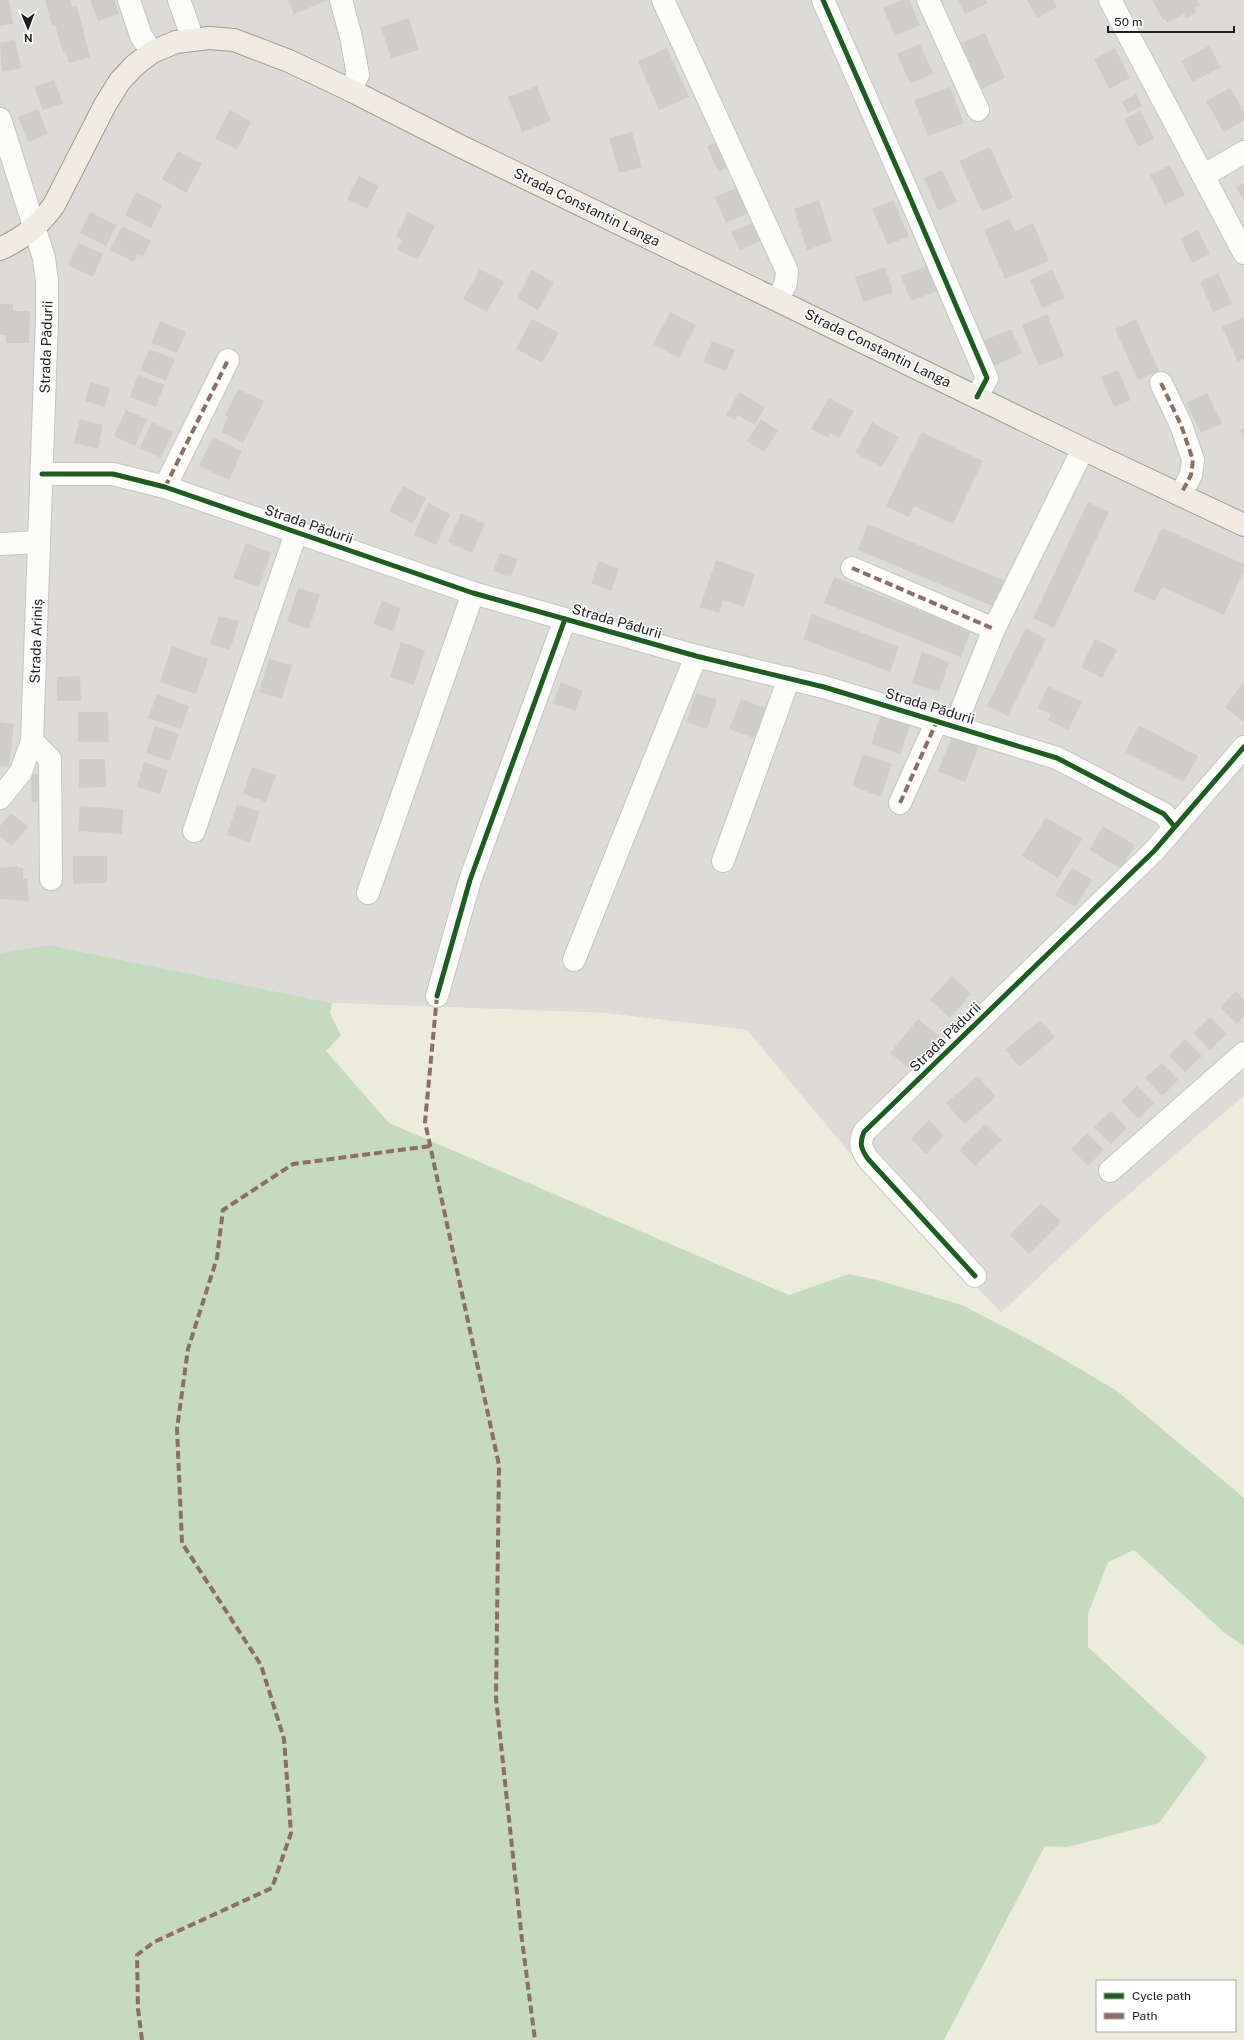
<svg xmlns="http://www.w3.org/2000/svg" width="1244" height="2040" font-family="'Public Sans',sans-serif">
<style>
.residential{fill:#dcdbd8}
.farmland{fill:#ebecdb;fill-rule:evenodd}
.forest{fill:#c6dabe}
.building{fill:#cfcdca}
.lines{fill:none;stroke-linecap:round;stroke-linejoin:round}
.minor-casing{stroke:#c5c4c3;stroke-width:24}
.major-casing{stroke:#a29b85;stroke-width:24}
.minor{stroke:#fcfcfb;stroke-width:22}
.major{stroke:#f0ece4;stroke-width:22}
.quiet{stroke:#8d6e63;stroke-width:4;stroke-dasharray:8 4;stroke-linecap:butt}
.cycleway-casing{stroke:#fff;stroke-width:8}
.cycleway{stroke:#1b5e20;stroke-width:5}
.labels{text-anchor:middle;stroke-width:3;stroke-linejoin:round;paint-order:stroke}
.street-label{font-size:14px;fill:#1e1e1e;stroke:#fff}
</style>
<rect width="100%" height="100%" fill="#edebe7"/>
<polygon class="residential" points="0,0 1244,0 1244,1096 1107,1213 1001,1313 848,1151 747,1030 605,1013 332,1003 49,945 0,953"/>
<g class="farmland">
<polygon points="332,1003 605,1013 747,1030 848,1151 1001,1313 1107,1213 1244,1096 1244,1498 1117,1391 1041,1346 962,1305 877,1280 849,1274 789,1295 389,1123 326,1051 341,1035 330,1013"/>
<path d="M1133 1550 1226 1635 1244 1646V2040H955L948 2032 1045 1845 1067 1847 1206 1757 1088 1647V1614L1108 1562ZM1097 1981H1235V2031H1097Z"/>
</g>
<polygon class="forest" points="49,945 332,1003 330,1013 341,1035 326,1051 389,1123 789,1295 849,1274 877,1280 962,1305 1041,1346 1117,1391 1244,1498 1244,1646 1227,1635 1134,1550 1108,1562 1088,1614 1088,1647 1207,1757 1159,1823 1067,1847 1045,1846 944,2040 0,2040 0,953"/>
<g class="building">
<polygon points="0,0 9,0 13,24 0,26"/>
<polygon points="45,0 71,0 72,7 77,6 90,57 69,63 66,52 63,53 55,25 52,26"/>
<polygon points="90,0 114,0 119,14 98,21"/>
<polygon points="288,0 328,0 294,14"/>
<polygon points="902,0 909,0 920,25 895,36 883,8"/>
<polygon points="958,0 986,0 988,3 965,14"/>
<polygon points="1027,0 1053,0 1057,7 1037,18"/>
<polygon points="1152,0 1197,0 1200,6 1195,8 1197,12 1186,18 1184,14 1167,23 1165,19 1163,20"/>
<polygon points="409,18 419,50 391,58 381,27"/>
<polygon points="985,33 1005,78 982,89 961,43"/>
<polygon points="15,40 21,68 2,72 0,43"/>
<polygon points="920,44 933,74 910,84 897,54"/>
<polygon points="1209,46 1221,67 1193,82 1181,61"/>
<polygon points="667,48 689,97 659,110 638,61"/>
<polygon points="1115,48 1130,78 1109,89 1094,59"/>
<polygon points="54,80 63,103 43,110 34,87"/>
<polygon points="537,86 551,121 522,132 508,97"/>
<polygon points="950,87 964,123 928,136 914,100"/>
<polygon points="1230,88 1244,111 1244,120 1224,132 1206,101"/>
<polygon points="1136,94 1142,106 1128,113 1122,102"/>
<polygon points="38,109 48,134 28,142 18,117"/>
<polygon points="230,110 251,122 237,150 215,138"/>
<polygon points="1141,111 1154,139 1138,147 1124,119"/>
<polygon points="632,132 642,167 619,173 609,138"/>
<polygon points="720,141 731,166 718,172 707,146"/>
<polygon points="990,147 1013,198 982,212 959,161"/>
<polygon points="178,151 202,164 186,193 162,179"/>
<polygon points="1170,165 1185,195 1165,205 1150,175"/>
<polygon points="942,170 957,202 938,211 924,178"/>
<polygon points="359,176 379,186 367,209 347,199"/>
<polygon points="1244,183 1244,201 1236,187"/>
<polygon points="742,185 753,211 726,223 715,197"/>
<polygon points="136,192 162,205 151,228 125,215"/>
<polygon points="819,200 832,241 807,250 794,209"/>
<polygon points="893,200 909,236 888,245 872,209"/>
<polygon points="90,212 116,225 106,246 80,233"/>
<polygon points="408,212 435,226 418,260 397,249 402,240 396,237"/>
<polygon points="1010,219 1015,231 1033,223 1049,261 1005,279 984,230"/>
<polygon points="758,220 766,238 740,250 731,232"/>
<polygon points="122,226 151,241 143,257 138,254 134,262 110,250"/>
<polygon points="1198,230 1210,254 1192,263 1180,238"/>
<polygon points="78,243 103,254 93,277 68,265"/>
<polygon points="927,266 937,291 911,301 901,276"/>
<polygon points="885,267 893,292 863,302 855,277"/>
<polygon points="480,269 504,282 487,312 463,299"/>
<polygon points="532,270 554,282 538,310 517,298"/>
<polygon points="1052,270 1065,298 1042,308 1030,280"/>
<polygon points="1218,273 1232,304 1213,312 1200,282"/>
<polygon points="0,304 13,304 13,311 30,311 29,343 6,343 6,335 0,335"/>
<polygon points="670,312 696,325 679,358 653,344"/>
<polygon points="1047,314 1064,356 1039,366 1022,325"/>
<polygon points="1244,317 1244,359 1238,362 1222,327"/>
<polygon points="532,319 559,333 542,363 516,349"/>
<polygon points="1136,319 1159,371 1138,380 1115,329"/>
<polygon points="160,321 186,332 177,353 151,343"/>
<polygon points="1011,329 1022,353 990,368 979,343"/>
<polygon points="712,341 735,350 726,371 703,362"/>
<polygon points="149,349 175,359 166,381 140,370"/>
<polygon points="1118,370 1131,400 1114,407 1101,377"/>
<polygon points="138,375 164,385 156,407 130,397"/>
<polygon points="90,382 110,388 105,407 85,401"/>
<polygon points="238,389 264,401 243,443 221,432 228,417 225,415"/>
<polygon points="739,392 765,407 755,425 738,415 735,420 726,415"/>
<polygon points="1207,393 1222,423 1201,433 1186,403"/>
<polygon points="829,398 854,411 839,438 830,433 828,438 811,429"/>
<polygon points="126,410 147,419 135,446 114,436"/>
<polygon points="80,419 103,425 98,449 74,443"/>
<polygon points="761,419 778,431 764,452 747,441"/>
<polygon points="152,422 173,432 161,458 140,448"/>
<polygon points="872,422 899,437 882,467 855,453"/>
<polygon points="1244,428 1244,439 1240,430"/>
<polygon points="922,432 983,461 953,524 914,506 909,517 886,506"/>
<polygon points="213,437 242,451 229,480 199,466"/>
<polygon points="403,486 426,498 413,524 389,511"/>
<polygon points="1088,502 1109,512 1054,628 1033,618"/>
<polygon points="428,503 450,514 436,545 414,535"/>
<polygon points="461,513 485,524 472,553 448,542"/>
<polygon points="868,524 1008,582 997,608 858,550"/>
<polygon points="1162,528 1244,564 1244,570 1224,615 1162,587 1155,601 1133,591"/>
<polygon points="246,543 271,553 259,587 233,578"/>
<polygon points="500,553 518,559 511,577 493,571"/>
<polygon points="716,560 755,574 744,607 723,600 719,613 700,607"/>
<polygon points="599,561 619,569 611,591 591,583"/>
<polygon points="834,577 971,631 961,657 824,603"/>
<polygon points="298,588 320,594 309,629 287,622"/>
<polygon points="382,601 401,608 393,631 373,624"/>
<polygon points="812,614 899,647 890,672 803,639"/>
<polygon points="219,616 239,621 230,650 210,644"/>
<polygon points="1026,628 1046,639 1008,716 987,706"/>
<polygon points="1095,639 1117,650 1102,678 1081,667"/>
<polygon points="401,642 425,650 414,685 390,677"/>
<polygon points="172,646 208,659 196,694 160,682"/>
<polygon points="922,652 949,662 939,692 912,683"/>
<polygon points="269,659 292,665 282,699 259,692"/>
<polygon points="80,676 81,701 57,701 57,677"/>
<polygon points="561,682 583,691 575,711 553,703"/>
<polygon points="1244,682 1244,722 1225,707"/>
<polygon points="1048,686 1082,702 1068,730 1048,720 1051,714 1038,708"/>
<polygon points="696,693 717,700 707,729 686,722"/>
<polygon points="157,694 189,706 181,729 148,718"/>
<polygon points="741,699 766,708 754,738 729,729"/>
<polygon points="78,712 108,712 109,742 78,742"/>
<polygon points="882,712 911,723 900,754 871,744"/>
<polygon points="0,722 14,724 9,767 0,766"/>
<polygon points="1139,725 1198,756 1184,782 1125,752"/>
<polygon points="155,726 179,734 170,761 146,753"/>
<polygon points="953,735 979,746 965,782 938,771"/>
<polygon points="863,754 892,764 881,797 852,786"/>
<polygon points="79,759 105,759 106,787 79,788"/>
<polygon points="144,762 168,770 160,794 137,787"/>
<polygon points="252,767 276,775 266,802 243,794"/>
<polygon points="31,774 43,774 44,802 32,802"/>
<polygon points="237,804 260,812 250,842 227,835"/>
<polygon points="80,806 123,809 122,834 78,831"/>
<polygon points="11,813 28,827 12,846 0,836 0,826"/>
<polygon points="1046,817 1082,839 1058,878 1022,856"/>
<polygon points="1103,826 1135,845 1121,869 1089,850"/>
<polygon points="73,856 107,856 107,883 73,884"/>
<polygon points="18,866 19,868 23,868 23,879 27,879 29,901 0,899 0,868"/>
<polygon points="1072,868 1092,880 1075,907 1055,895"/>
<polygon points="952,976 971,994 950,1018 930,1000"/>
<polygon points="1236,991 1244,999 1244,1017 1237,1024 1220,1007"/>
<polygon points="1210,1017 1227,1034 1210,1050 1193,1033"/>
<polygon points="918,1019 941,1037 913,1071 890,1053"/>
<polygon points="1040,1020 1055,1037 1020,1067 1005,1050"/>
<polygon points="1185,1039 1202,1056 1185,1072 1169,1055"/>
<polygon points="1162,1063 1178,1080 1162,1096 1145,1078"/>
<polygon points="978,1076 996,1097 964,1124 946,1103"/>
<polygon points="1137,1086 1154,1103 1138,1119 1121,1101"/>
<polygon points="1111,1111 1127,1128 1111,1144 1094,1127"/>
<polygon points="929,1120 944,1136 926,1154 911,1138"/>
<polygon points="986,1124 1002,1140 975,1166 959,1150"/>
<polygon points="1087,1133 1104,1150 1088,1166 1071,1149"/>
<polygon points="1041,1203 1061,1222 1029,1254 1010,1235"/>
</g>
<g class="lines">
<g class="minor-casing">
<g id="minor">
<polyline points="129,0 141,36 152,52"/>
<polyline points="179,0 189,28 190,39"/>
<polyline points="341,0 351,37 358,75 350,90"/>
<polyline points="663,0 787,271 786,283 778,299"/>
<polyline points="823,0 908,193 987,378 977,397"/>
<polyline points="928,0 978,110"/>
<polyline points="1110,0 1244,253"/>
<polyline points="0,119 44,258 47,281 47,318 32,741 21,772 0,798"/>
<polyline points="1203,176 1244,152"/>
<polyline points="1161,383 1181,425 1193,460 1191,475 1181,494"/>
<polyline points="42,474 113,474 165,487 473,593 696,656 824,687 1057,758 1164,814 1174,826"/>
<polyline points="165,487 228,360"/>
<polyline points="0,544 39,542"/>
<polyline points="852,568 994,629"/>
<polyline points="955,726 994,629 1083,449"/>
<polyline points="32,741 50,759 51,879"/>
<polyline points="900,803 937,721"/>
<polyline points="194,831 296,533"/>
<polyline points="723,861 789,678"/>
<polyline points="368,893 473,593"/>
<polyline points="574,960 696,656"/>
<polyline points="437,996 470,880 565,619"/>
<polyline points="1110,1171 1244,1053"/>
<path d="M975 1276 868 1159C861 1149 859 1143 864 1132L1154 851 1244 747"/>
</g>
</g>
<g class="major-casing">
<path id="major" d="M0 249C22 239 40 225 54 205L105 105 120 81 135 65 152 52 176 42 209 38 234 40 289 61 350 90 460 146 1083 449 1244 525"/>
</g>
<use href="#minor" class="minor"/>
<use href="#major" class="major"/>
<g class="quiet">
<polyline points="1161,383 1181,425 1193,460 1191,475 1181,494"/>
<polyline points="165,487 228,360"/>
<polyline points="852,568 994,629"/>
<polyline points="900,803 937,721"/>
<polyline points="437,996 425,1122 499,1465 496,1698 522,1940 535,2040"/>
<polyline points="142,2040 138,2009 137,1955 154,1942 272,1888 291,1833 284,1739 261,1665 182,1543 177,1429 188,1349 217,1258 223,1210 293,1164 431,1146"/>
</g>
<g class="cycleway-casing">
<g id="cycleway">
<polyline points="823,0 908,193 987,378 977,397"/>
<polyline points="42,474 113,474 165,487 473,593 696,656 824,687 1057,758 1164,814 1174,826"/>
<polyline points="437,996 470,880 565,619"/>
<path d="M975 1276 868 1159C861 1149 859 1143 864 1132L1154 851 1244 747"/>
</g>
</g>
<use href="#cycleway" class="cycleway"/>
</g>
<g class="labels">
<g class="street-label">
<text transform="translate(587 207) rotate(26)" y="5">Strada Constantin Langa</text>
<text transform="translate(46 347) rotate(-88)" y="5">Strada Pădurii</text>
<text transform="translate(878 348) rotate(26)" y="5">Strada Constantin Langa</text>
<text transform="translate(309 524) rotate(19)" y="5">Strada Pădurii</text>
<text transform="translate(617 621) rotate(16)" y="5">Strada Pădurii</text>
<text transform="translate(36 641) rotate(-88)" y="5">Strada Ariniș</text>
<text transform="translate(930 706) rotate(17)" y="5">Strada Pădurii</text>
<text transform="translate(945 1037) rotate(-44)" y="5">Strada Pădurii</text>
</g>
</g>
<rect x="1096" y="1980" width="140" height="52" fill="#ffffff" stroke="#a5a5a5"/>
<rect x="1104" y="1993" width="20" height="6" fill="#1b5e20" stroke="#a5a5a5"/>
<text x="1132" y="2000" font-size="12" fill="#1e1e1e">Cycle path</text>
<rect x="1104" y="2013" width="20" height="6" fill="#8d6e63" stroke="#a5a5a5"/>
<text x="1132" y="2020" font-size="12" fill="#1e1e1e">Path</text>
<g transform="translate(28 28) rotate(179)" stroke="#ffffff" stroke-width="3" paint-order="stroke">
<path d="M0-3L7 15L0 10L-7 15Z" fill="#1e1e1e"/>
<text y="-6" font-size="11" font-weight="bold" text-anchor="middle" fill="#1e1e1e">N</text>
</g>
<path d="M1108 26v6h126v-6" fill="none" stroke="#1e1e1e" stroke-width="2"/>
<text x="1114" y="26" font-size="12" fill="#1e1e1e" stroke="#ffffff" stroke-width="3" paint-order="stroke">50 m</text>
</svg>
